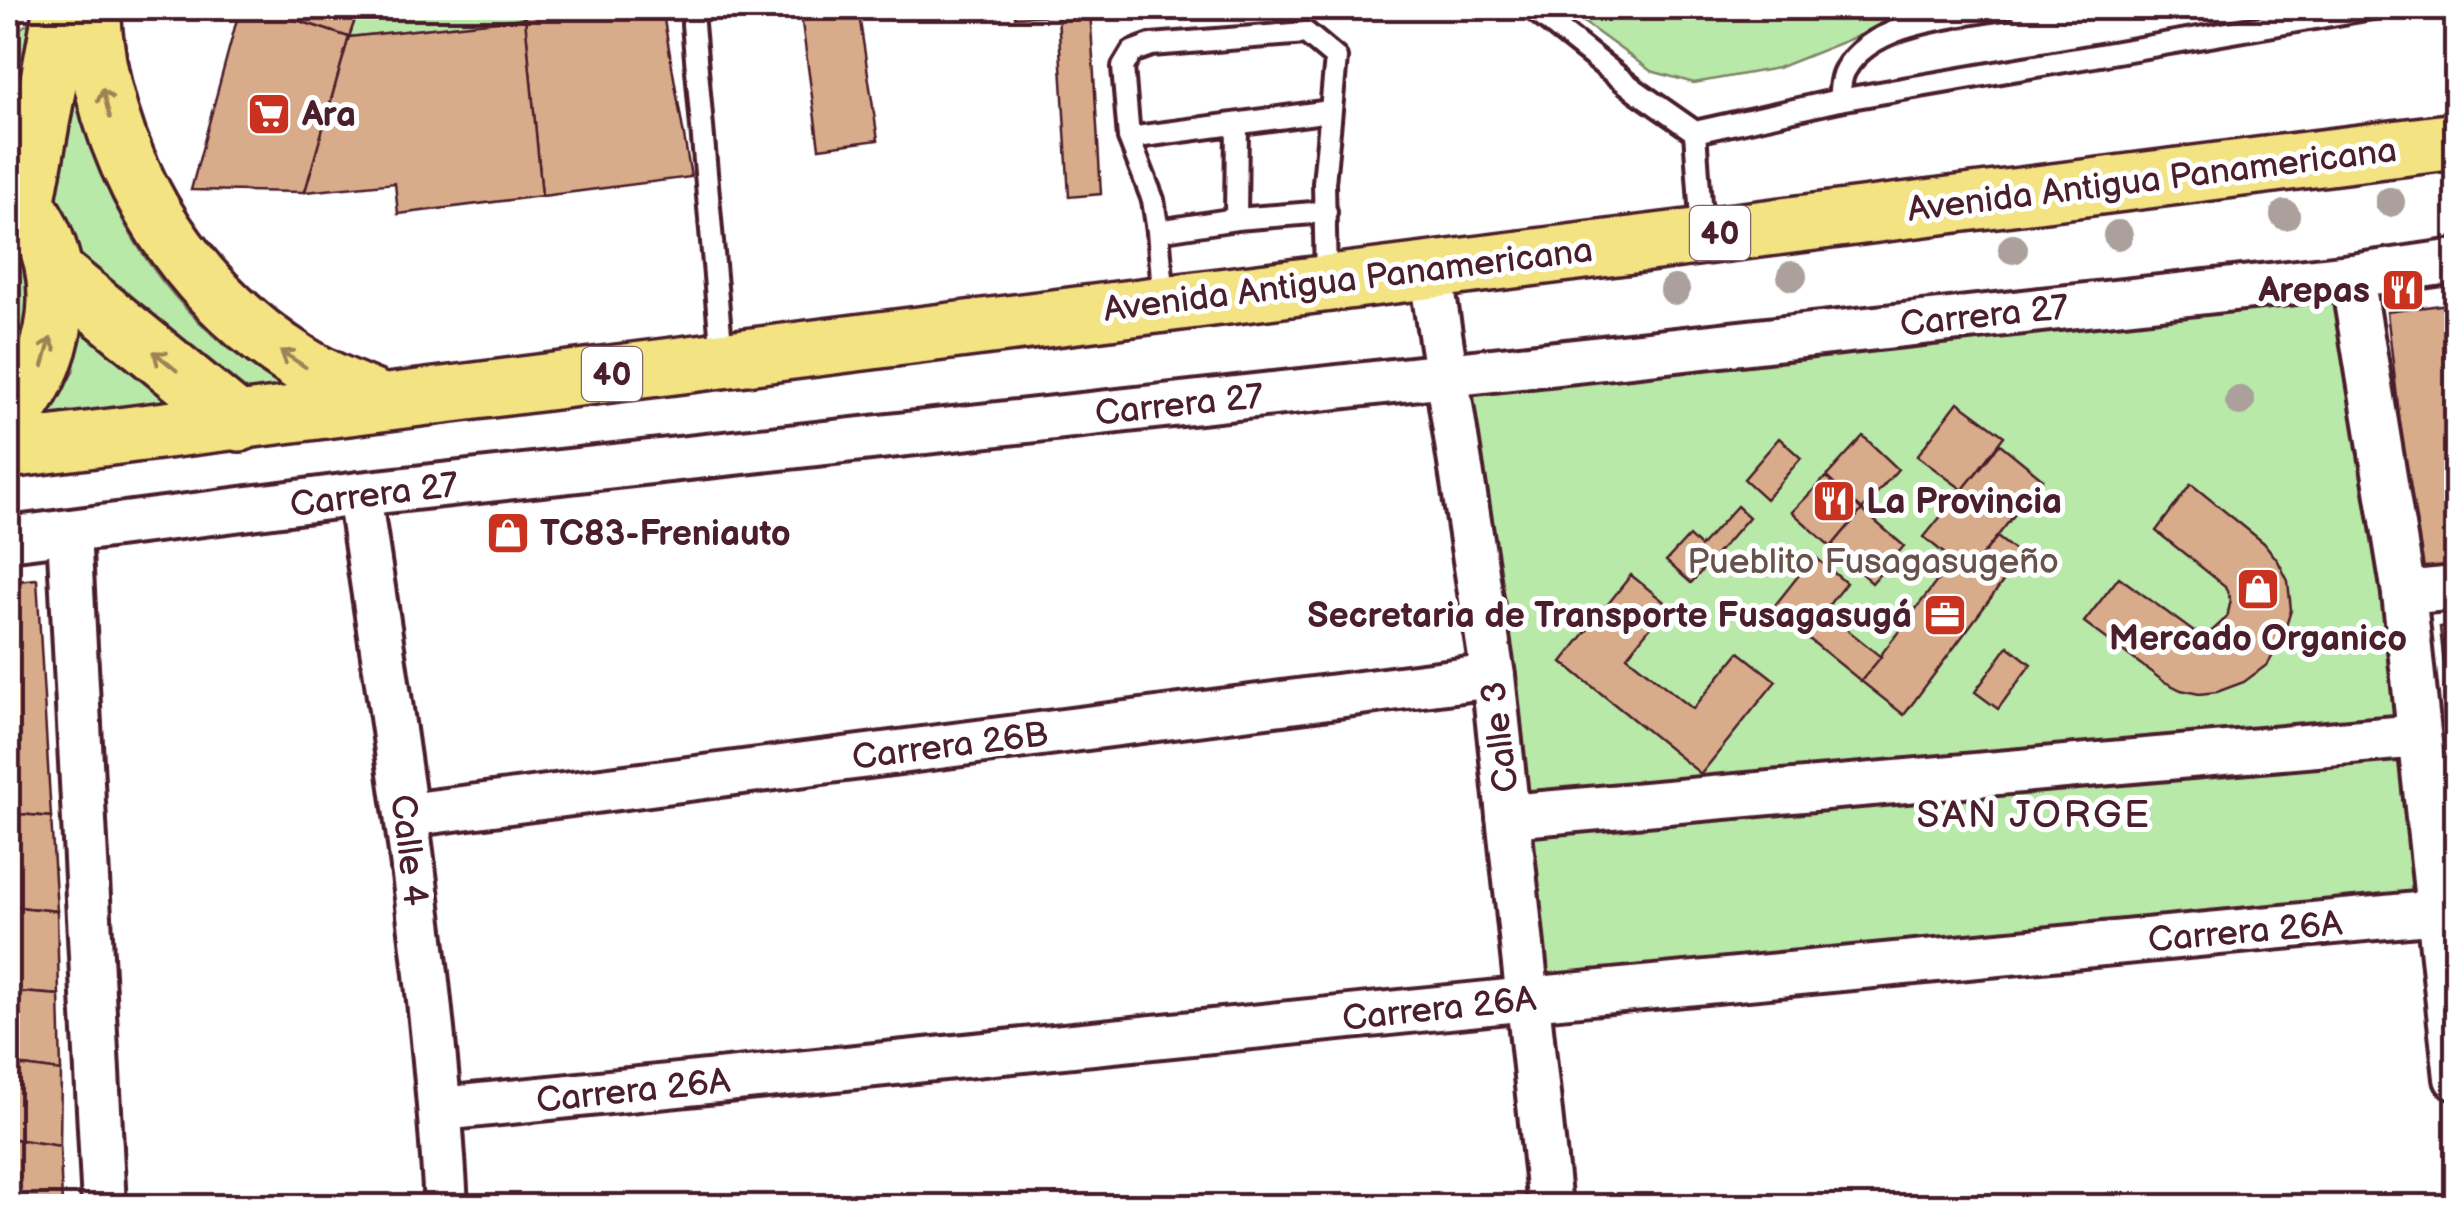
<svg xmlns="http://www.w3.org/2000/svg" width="2464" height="1214" font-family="'Balsamiq Sans',sans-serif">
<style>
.green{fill:#b8e9a9;stroke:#81846a;stroke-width:2.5}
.building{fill:#d8ac8a;stroke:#4a1f2b;stroke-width:2.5}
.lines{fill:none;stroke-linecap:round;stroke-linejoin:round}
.service-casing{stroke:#4a1f2b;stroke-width:28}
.minor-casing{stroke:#4a1f2b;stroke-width:50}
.primary-casing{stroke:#4a1f2b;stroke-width:62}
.service{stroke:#fff;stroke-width:20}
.minor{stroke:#fff;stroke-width:42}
.primary{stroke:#f4e382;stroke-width:55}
.tree{fill:#aba09b}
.oneway{stroke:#9f8156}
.labels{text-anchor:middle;stroke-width:10;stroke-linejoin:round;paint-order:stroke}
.shield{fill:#fff;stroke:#80626b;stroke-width:2.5}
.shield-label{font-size:32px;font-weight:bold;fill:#4a1f2b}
.poi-label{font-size:35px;font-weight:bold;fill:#4a1f2b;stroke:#fff;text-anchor:start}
.street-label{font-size:35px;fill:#4a1f2b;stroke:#fff}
.park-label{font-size:35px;fill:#66524a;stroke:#fff}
.neighbourhood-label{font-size:38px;letter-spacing:2.5px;fill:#4a1f2b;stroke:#fff}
</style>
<rect width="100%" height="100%" fill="#fff"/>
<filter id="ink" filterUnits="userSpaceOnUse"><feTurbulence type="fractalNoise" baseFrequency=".01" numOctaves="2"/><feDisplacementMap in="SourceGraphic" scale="20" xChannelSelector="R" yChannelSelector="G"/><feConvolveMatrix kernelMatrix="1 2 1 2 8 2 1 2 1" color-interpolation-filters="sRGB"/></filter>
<g filter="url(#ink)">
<g class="green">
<polygon points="359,8 524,8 525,18 349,37"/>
<polygon points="1564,8 1912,8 1913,14 1778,68 1694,83 1651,71"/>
<polygon points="32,20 9,146 8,38"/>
<path d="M74 89C105 219 170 321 288 389L248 393 79 255 71 227 56 203Z"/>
<path d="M8 228C35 275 32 327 8 376Z"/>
<polygon points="2336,297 2386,595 2419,896 1544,979 1468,390"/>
<polygon points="81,331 171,403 49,417 73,372"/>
</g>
<g class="building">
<polygon points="240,8 260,8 349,37 305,192 191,190"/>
<polygon points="260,8 359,8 349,37"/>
<polygon points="524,8 662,8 691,177 542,196"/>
<polygon points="800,8 858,8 878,140 819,148"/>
<polygon points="1015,8 1090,8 1101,194 1069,197 1058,15 1015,17"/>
<polygon points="525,18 542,196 398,214 395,183 305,192 349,37"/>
<polygon points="2456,303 2456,565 2417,569 2387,312"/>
<polygon points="1958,402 2004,436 1963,490 1917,456"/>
<polygon points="1863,436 1898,469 1862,510 1826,477"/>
<polygon points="1779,438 1801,458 1766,499 1744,479"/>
<polygon points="2000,444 2043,479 1968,573 1924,537"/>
<polygon points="1826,477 1862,510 1831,547 1792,512"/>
<polygon points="2191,484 2264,543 2278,561 2288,581 2291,610 2282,639 2268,664 2244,682 2217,692 2199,694 2181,690 2163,681 2084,622 2119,577 2194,632 2212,631 2226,618 2230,599 2225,586 2156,531"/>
<polygon points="1737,506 1749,517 1691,583 1666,561 1689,536 1700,547"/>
<polygon points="1862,510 1904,546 1872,583 1831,547"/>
<polygon points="1997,537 2022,556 1904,715 1861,681 1953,560 1968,573"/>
<polygon points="1814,556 1846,583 1824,611 1881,657 1861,681 1772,609"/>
<polygon points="1631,575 1668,605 1627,656 1693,709 1739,652 1776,681 1701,774 1562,662"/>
<polygon points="37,579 51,817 8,813 8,582"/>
<polygon points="2456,625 2456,692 2447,693 2440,627"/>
<polygon points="2008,646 2031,664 1998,709 1975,692"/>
<polygon points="2456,692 2456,751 2447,693"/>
<polygon points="8,813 51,817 57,911 8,906"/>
<polygon points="8,906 57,911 59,995 8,991"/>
<polygon points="8,991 59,995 61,1071 8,1064"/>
<polygon points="8,1064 61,1071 60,1146 8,1138"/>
<polygon points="8,1138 60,1146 62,1206 8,1206"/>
</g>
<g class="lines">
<g class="service-casing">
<g id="service">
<polyline points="1532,8 1635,90 1695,132 1839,100 2372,8"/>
<polyline points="693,24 722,356"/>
<path d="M1839 100C1840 91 1840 78 1845 70 1872 22 1955 17 2003 8"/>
<polyline points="1695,132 1702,233"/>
<polyline points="1129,138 1330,111"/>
<polyline points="1236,219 1237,124"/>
<polyline points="1158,231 1236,219 1326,212"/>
<polyline points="1164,302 1158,231 1153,200 1129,138 1123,67 1132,52 1151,45 1306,33 1336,58 1324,183 1326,280"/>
</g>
</g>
<g class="minor-casing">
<g id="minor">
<polyline points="1430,269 1493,676 1550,1206"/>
<polyline points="2352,276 2404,593 2456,1078"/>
<path d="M359 494C394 731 433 968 446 1206"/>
<polyline points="69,532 104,1206"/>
<polyline points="8,539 359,494 2352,276 2456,261"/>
<polyline points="2404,593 2456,588"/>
<polyline points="407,815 1493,676"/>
<polyline points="1508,816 2419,736"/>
<polyline points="441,1109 1528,999 2438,912"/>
</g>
</g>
<g class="primary-casing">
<g id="primary">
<path d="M92 8C100 154 175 283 298 362 324 379 353 390 381 402"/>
<path d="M8 181C76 256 68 347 8 423"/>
<polyline points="26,205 62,8"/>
<polyline points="54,271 240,423"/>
<polyline points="8,450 2456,141"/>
</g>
</g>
<use href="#service" class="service"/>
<use href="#minor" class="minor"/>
<use href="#primary" class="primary"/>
</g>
<g class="tree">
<circle cx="2390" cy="202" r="15"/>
<circle cx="2285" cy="215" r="15"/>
<circle cx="2118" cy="235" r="15"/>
<circle cx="2013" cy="249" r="15"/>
<circle cx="1792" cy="276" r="15"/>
<circle cx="1675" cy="290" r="15"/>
<circle cx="2240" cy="401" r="15"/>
</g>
<defs><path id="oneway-shaft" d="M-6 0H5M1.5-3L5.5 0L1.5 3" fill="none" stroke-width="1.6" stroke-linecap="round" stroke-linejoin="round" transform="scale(2.5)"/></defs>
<g class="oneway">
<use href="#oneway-shaft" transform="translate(106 103) rotate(-105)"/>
<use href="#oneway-shaft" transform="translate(47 352) rotate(-74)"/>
<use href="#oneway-shaft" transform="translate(293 359) rotate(-147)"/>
<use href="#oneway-shaft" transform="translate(165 361) rotate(-141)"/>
</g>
</g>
<defs>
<g id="supermarket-square" transform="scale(2.25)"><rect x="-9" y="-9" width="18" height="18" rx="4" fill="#c8321e" stroke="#fff"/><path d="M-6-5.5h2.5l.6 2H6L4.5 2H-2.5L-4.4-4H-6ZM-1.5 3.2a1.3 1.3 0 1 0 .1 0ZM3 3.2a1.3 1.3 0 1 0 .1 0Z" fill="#fff"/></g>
<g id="restaurant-square" transform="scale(2.25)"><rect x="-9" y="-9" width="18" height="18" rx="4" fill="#c8321e" stroke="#fff"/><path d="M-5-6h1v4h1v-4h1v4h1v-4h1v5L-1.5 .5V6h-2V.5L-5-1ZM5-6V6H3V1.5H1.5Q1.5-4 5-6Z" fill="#fff"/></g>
<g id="shop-square" transform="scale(2.25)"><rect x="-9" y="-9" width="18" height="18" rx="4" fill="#c8321e" stroke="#fff"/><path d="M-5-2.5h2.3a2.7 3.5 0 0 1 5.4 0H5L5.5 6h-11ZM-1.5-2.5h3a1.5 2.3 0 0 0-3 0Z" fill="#fff"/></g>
<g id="office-square" transform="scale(2.25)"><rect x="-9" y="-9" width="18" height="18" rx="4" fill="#c8321e" stroke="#fff"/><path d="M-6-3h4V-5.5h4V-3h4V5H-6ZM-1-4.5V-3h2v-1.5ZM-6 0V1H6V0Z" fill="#fff"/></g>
</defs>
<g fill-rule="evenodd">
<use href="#supermarket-square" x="269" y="114"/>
<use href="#restaurant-square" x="2403" y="290"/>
<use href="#restaurant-square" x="1834" y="501"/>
<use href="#shop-square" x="508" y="533"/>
<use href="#shop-square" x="2258" y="589"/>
<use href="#office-square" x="1945" y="615"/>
</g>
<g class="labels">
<g class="shield">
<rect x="1690" y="206" width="60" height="54" rx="8"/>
<rect x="582" y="347" width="60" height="54" rx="8"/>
</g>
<g class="shield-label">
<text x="1720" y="244">40</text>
<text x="612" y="385">40</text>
</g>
<g class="poi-label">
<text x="302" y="126">Ara</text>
<text x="2370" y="302" text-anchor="end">Arepas</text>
<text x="1866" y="513">La Provincia</text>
<text x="540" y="545">TC83-Freniauto</text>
<text x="1912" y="627" text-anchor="end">Secretaria de Transporte Fusagasugá</text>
<text x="2258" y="650" text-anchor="middle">Mercado Organico</text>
</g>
<g class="street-label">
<text transform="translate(2152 179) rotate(-7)" y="12">Avenida Antigua Panamericana</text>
<text transform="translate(1348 279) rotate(-7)" y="12">Avenida Antigua Panamericana</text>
<text transform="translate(1984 315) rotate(-6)" y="12">Carrera 27</text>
<text transform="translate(1179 404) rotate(-6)" y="12">Carrera 27</text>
<text transform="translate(374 494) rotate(-7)" y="12">Carrera 27</text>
<text transform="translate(1499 737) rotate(-97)" y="12">Calle 3</text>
<text transform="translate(950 745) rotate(-7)" y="12">Carrera 26B</text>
<text transform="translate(410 850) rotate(83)" y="12">Calle 4</text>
<text transform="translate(2245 931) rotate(-5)" y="12">Carrera 26A</text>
<text transform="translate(1439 1008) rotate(-6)" y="12">Carrera 26A</text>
<text transform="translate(633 1090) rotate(-6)" y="12">Carrera 26A</text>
</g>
<g class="park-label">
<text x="1873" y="573">Pueblito Fusagasugeño</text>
</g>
<g class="neighbourhood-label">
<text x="2034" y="827">SAN JORGE</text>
</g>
</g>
<rect width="2464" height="1214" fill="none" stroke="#fff" stroke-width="40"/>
<rect x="20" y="20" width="2424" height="1174" fill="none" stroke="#4a1f2b" stroke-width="4" filter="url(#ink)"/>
</svg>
